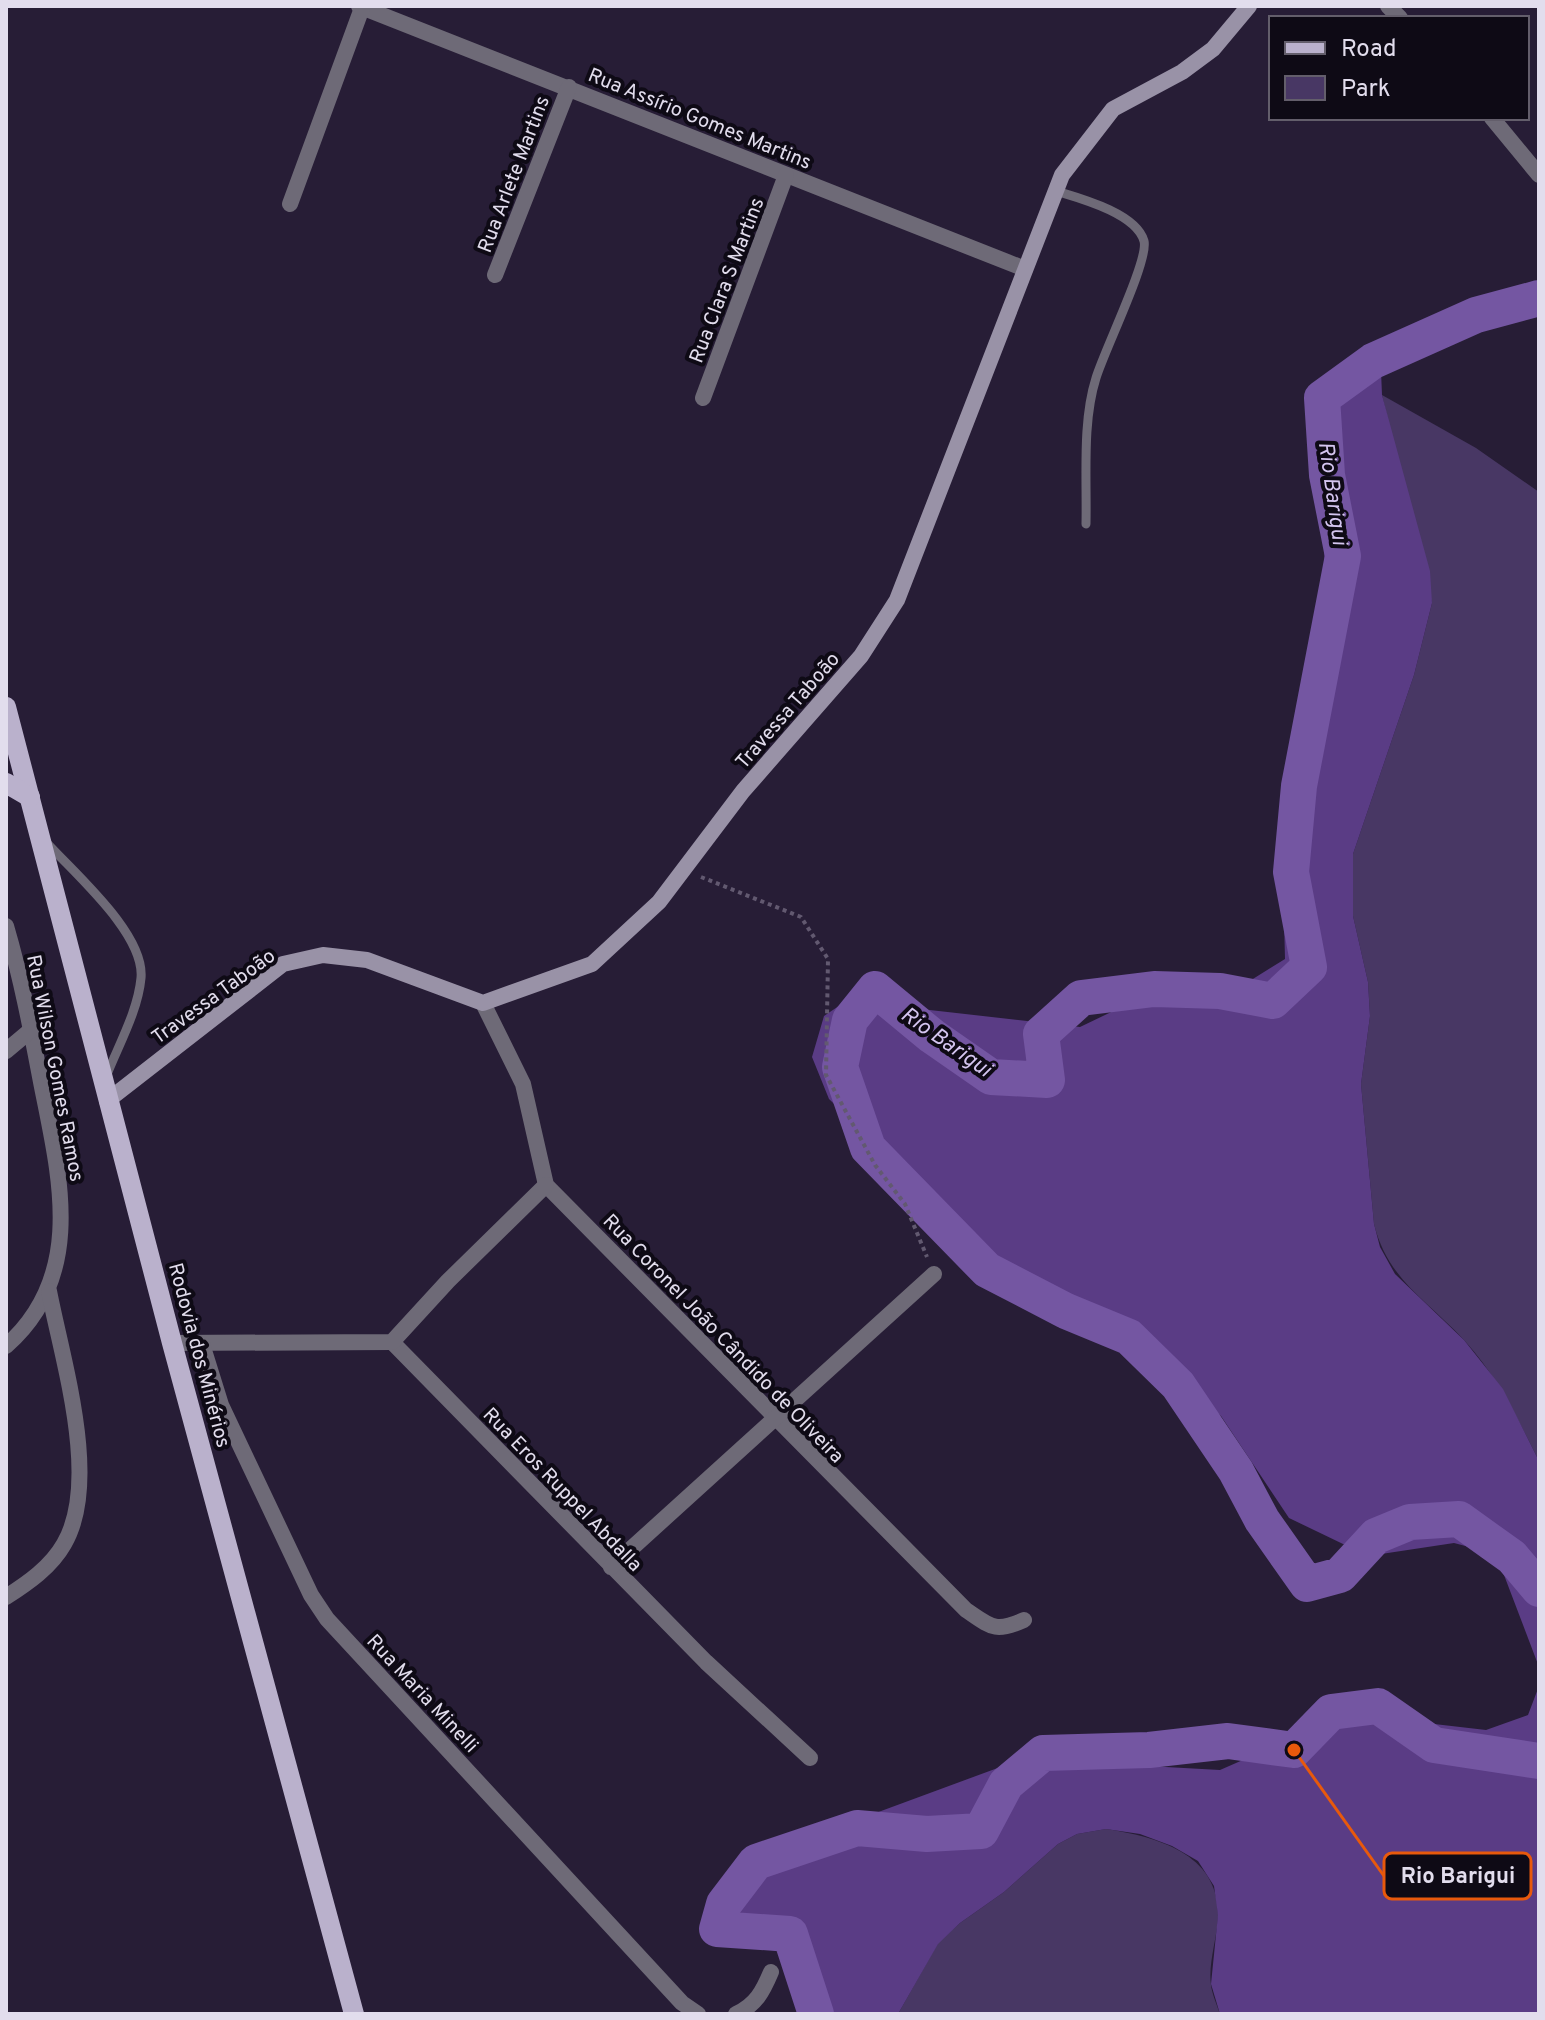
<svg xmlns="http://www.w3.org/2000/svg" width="1545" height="2020" font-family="Overpass,sans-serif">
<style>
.green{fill:#483764}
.forest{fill:#5a3c85}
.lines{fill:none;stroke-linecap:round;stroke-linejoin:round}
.river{stroke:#7456a2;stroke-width:36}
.path{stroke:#625970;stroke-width:4;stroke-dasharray:4 4;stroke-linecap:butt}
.lane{stroke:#6e6a77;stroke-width:9}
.street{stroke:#6e6a77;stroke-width:16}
.secondary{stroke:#9992a7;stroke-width:16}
.primary{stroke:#bab1cc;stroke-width:20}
.labels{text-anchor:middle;stroke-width:8;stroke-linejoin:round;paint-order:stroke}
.street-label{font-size:20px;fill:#e2dded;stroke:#0e0a15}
.water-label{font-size:22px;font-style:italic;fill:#d4c5f0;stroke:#0e0a15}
.leader{fill:none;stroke:#e8590c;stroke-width:3}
.callout-dot{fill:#e8590c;stroke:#0e0a15;stroke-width:3}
.callout{fill:#0e0a15;stroke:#e8590c;stroke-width:3}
.callout-label{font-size:22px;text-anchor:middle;font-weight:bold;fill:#e2dded}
</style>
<rect width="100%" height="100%" fill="#271d36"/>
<g class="green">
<path d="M1382 395 1476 448 1539 492V1461C1517 1417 1497 1376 1464 1340 1427 1300 1388 1280 1374 1224L1361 1084 1370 1016 1368 982 1353 916V854L1414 675 1432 603Z"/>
<path d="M1106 1829C1158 1837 1220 1854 1218 1917 1217 1939 1208 1963 1211 1985 1212 1994 1217 2005 1220 2014H898L938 1943 960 1923 1004 1892 1058 1844 1077 1834Z"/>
</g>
<g class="forest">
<polygon points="1380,346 1382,395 1430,571 1432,603 1414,675 1353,854 1353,916 1368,982 1370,1016 1361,1084 1374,1224 1380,1247 1395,1274 1464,1340 1503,1389 1539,1461 1539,1667 1496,1554 1454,1543 1368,1556 1289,1518 1221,1416 1120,1326 933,1225 882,1150 829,1099 812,1057 824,1016 861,991 921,1009 1080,1027 1182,978 1248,982 1285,959 1281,804 1325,582 1322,421 1353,360"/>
<polygon points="1539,1686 1539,2014 1220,2014 1211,1984 1218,1915 1214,1886 1198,1861 1172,1846 1140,1834 1106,1829 1077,1834 1058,1844 1004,1892 960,1923 938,1944 898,2014 802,2014 806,2004 805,1965 748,1937 733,1921 753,1883 789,1845 1022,1759 1220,1770 1348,1714 1486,1730 1528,1715"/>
</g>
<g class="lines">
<g class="river">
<polyline points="1539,298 1476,315 1373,361 1322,398 1327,475 1343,556 1299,786 1291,872 1309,967 1273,1001 1220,991 1154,989 1081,998 1041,1034 1047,1080 991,1077 932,1036 875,989 850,1020 840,1067 868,1148 987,1270 1066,1311 1129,1337 1178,1385 1236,1471 1262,1520 1307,1584 1340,1575 1376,1536 1410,1522 1459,1519 1512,1557 1539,1589"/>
<polyline points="816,2014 790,1934 717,1929 724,1904 756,1862 857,1828 927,1834 981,1831 1006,1784 1043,1753 1149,1750 1228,1741 1294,1750 1331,1712 1378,1706 1434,1745 1539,1761"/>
</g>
<polyline class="path" points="701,877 801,917 828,959 826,1075 875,1165 905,1204 927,1257"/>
<g class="lane">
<path d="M1056 191C1079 198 1136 213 1144 241 1149 260 1104 351 1096 378 1082 422 1087 477 1086 524"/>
<path d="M47 843C75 874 145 934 141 978 138 1011 118 1046 106 1077"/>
</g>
<g class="street">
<polyline points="359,6 1025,269"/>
<polyline points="1388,6 1400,18"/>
<polyline points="1492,118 1539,175"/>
<polyline points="290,204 362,8"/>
<polyline points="495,275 569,87"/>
<polyline points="703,398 786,175"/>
<path d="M6 926C21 977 31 1029 41 1082 59 1174 87 1275 6 1346"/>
<path d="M483 1003 523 1084 546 1185 966 1610C991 1627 995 1633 1024 1620"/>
<polyline points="6,1051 31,1030"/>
<polyline points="392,1342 706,1662 810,1758"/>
<polyline points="172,1343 392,1342 448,1281 546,1185"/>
<polyline points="202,1344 221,1405 311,1595 327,1619 682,2003 698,2014"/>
<polyline points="611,1567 934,1274"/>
<path d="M6 1597C28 1583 51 1567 64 1544 101 1481 62 1359 49 1291"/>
<path d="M736 2014C756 2005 763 1991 771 1972"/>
</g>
<polyline class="secondary" points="107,1101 283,964 323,955 367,960 483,1003 592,964 659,902 743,791 861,656 897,600 1062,175 1113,109 1182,72 1213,49 1249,6"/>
<g class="primary">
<polyline points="6,707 172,1343 354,2014"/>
<polyline points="6,783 30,797"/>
</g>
</g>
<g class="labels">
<g class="street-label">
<text transform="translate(700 118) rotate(22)" y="7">Rua Assírio Gomes Martins</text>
<text transform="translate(513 174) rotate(-69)" y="7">Rua Arlete Martins</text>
<text transform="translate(726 280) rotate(-69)" y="7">Rua Clara S Martins</text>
<text transform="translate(787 710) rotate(-49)" y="7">Travessa Taboão</text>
<text transform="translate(213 996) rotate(-36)" y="7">Travessa Taboão</text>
<text transform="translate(56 1068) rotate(79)" y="7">Rua Wilson Gomes Ramos</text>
<text transform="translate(724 1338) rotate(46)" y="7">Rua Coronel João Cândido de Oliveira</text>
<text transform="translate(200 1355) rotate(75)" y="7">Rodovia dos Minérios</text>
<text transform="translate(563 1489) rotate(46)" y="7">Rua Eros Ruppel Abdalla</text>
<text transform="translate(423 1693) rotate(47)" y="7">Rua Maria Minelli</text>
</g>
<g class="water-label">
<text transform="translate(1334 493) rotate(82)" y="8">Rio Barigui</text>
<text transform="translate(947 1041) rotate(35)" y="8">Rio Barigui</text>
</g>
</g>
<path class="leader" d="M1294 1750L1384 1876"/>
<circle class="callout-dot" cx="1294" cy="1750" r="8"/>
<rect class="callout" x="1384" y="1853" width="147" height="46" rx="8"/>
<g class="callout-label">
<text x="1458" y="1883">Rio Barigui</text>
</g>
<rect width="1545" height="2020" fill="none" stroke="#e2dded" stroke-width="16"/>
<rect x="1269" y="16" width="260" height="104" fill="#0e0a15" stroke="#635e6b" stroke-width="2"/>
<rect x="1285" y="42" width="40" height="12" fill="#bab1cc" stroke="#635e6b" stroke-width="2"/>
<text x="1341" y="56" font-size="24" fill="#e2dded">Road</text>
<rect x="1285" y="76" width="40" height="24" fill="#483764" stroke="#635e6b" stroke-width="2"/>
<text x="1341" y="96" font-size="24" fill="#e2dded">Park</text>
</svg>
